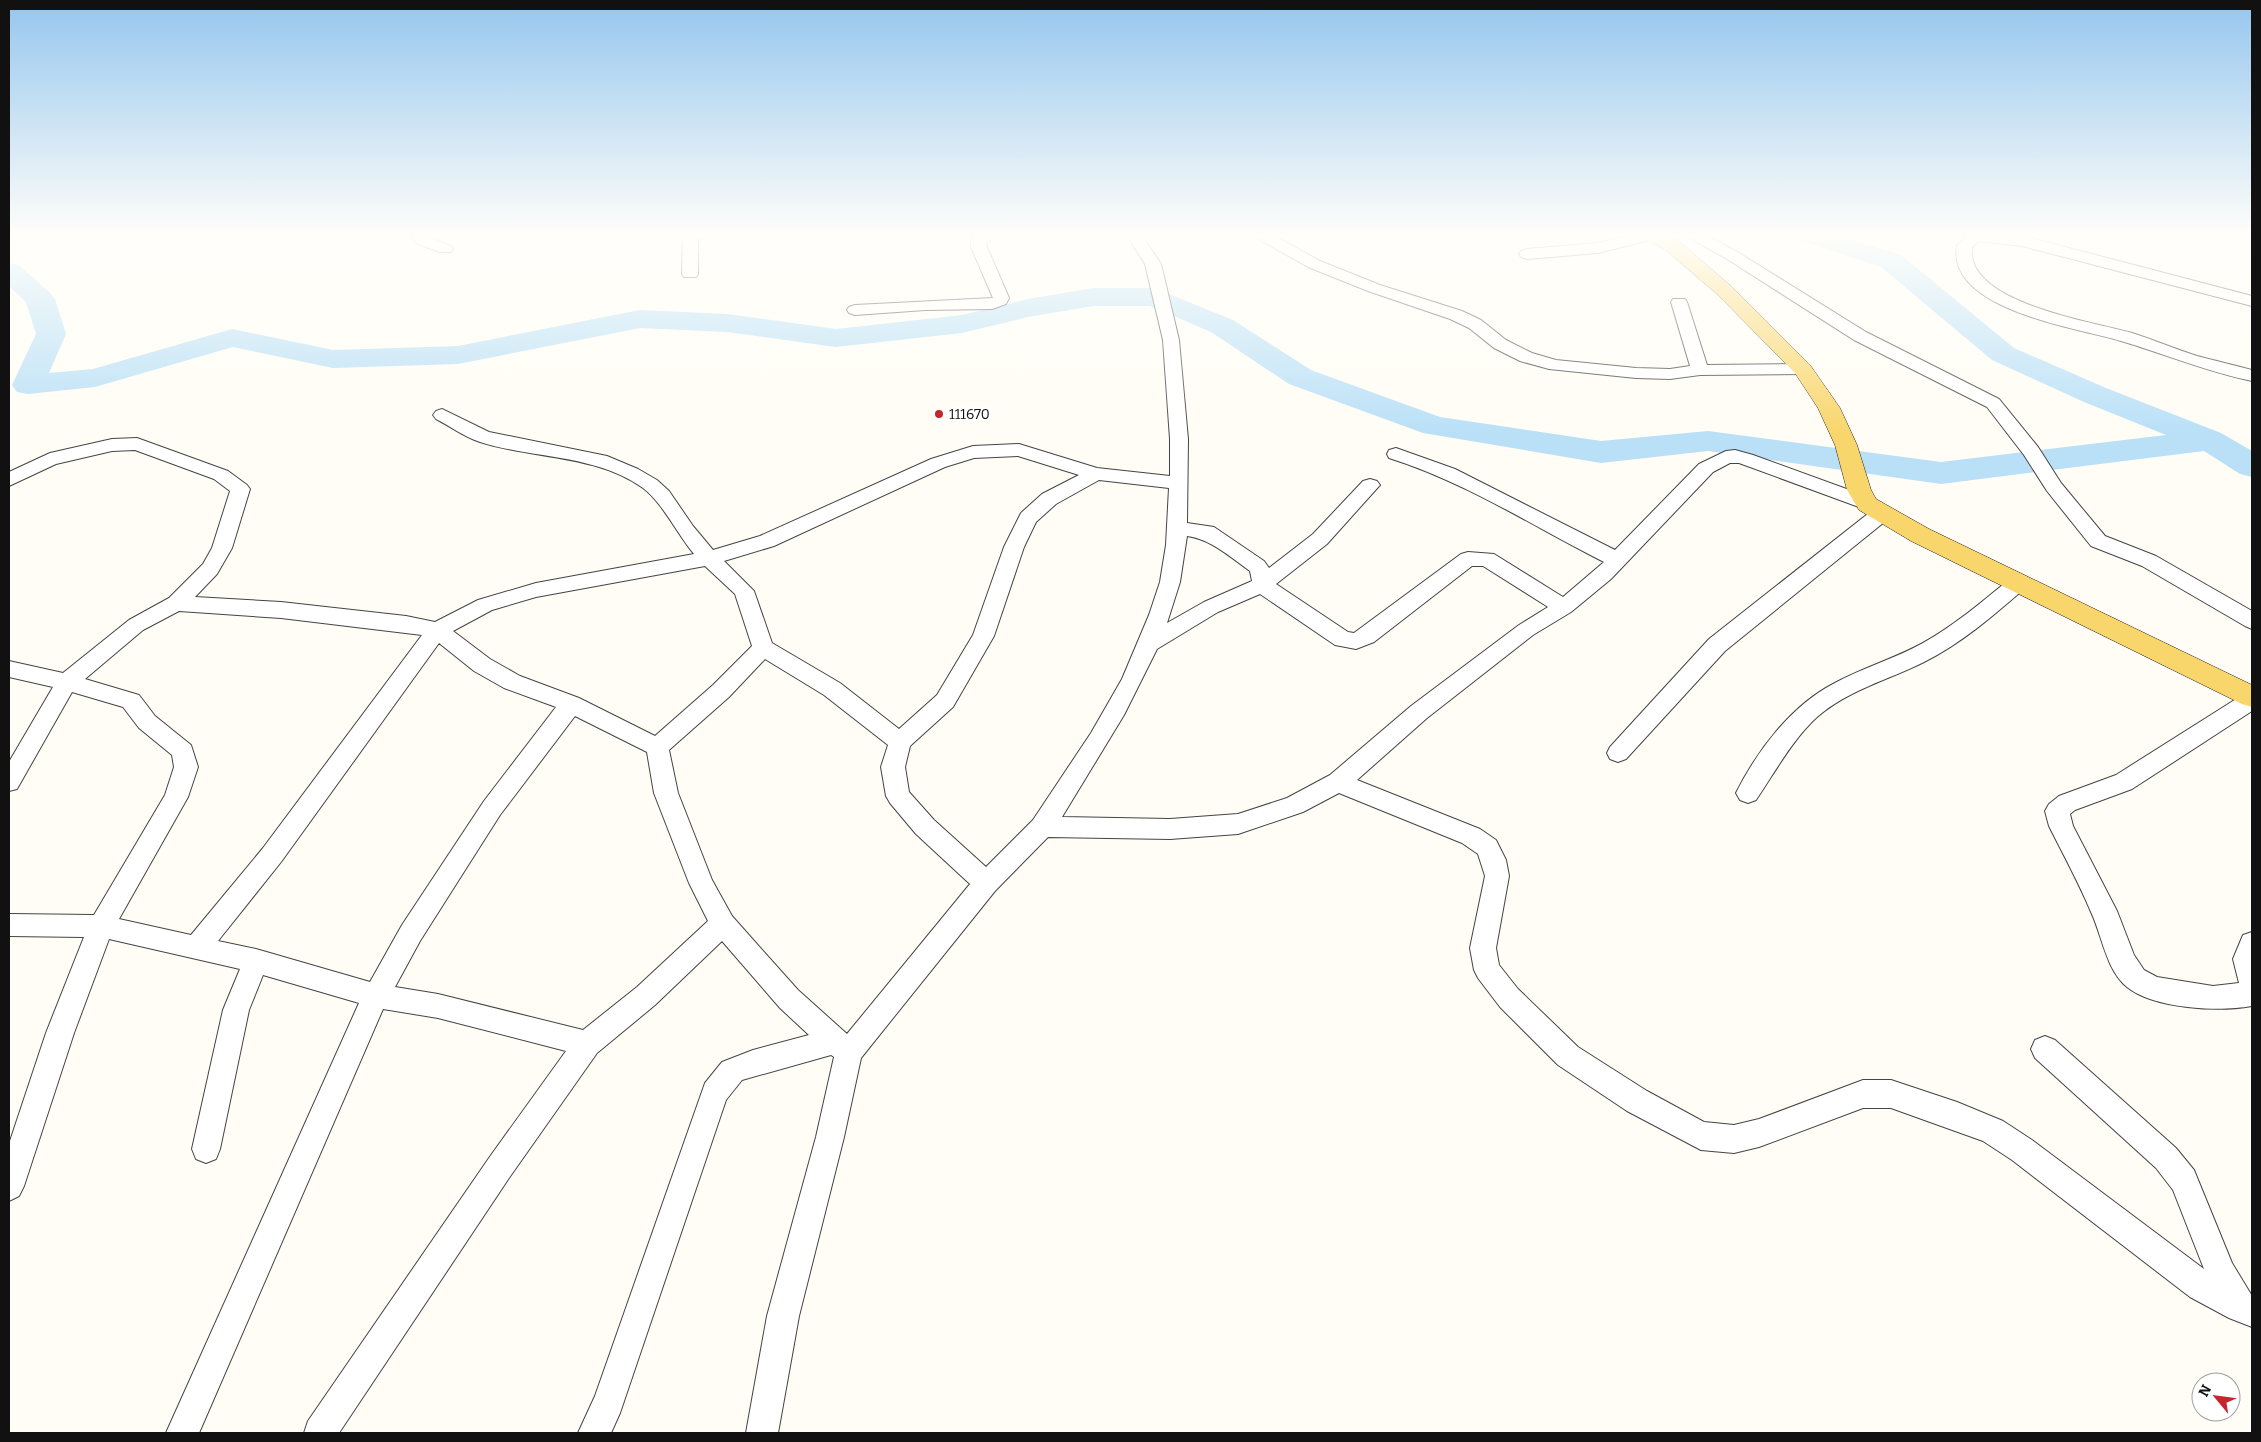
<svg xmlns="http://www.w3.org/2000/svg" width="2261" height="1442" font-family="Bitter,serif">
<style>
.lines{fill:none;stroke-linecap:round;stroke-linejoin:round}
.river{fill:#b9e0f7;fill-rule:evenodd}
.minor-casing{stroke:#444;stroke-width:2}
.major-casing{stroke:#222;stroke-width:1}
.minor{fill:#fff;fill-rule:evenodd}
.major{fill:#f9d66b;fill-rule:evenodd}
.poi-dot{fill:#c4262e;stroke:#fff;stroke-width:2}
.labels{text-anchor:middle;stroke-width:5;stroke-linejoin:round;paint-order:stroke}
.poi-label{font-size:14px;fill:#111;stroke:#fff;text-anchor:start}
</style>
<rect width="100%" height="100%" fill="#fffdf5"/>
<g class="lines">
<polygon class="river" points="1795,234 1835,234 1901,255 2014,348 2106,388 2221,433 2252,451 2252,477 2240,474 2204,451 1941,484 1708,451 1601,463 1423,433 1289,384 1211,332 1150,306 1093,306 1028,317 962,333 836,347 727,332 640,328 458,364 333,368 233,347 95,387 28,394 17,392 12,385 36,334 26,302 9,286 9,263 19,265 50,293 55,299 66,334 49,373 93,369 232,329 333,350 458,346 640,310 727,314 836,329 962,315 1028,299 1093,288 1154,288 1233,320 1311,370 1440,417 1601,441 1708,431 1941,462 2166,435 2084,402 1992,360 1881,267 1799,240"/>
<g class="minor-casing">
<g id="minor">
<polygon points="414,234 429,234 428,237 451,246 453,249 451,252 439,252 416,243 412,236"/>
<polygon points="683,234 709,234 706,237 698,239 698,274 696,277 684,277 682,274"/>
<polygon points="979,234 998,234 987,242 987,247 1009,298 1006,304 992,309 925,310 855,315 849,313 847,310 849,307 855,305 993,298 971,247 971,240"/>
<path d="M1126 234H1141L1161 264 1179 340 1188 439 1187 523 1214 527 1264 561 1269 568 1313 534 1363 481 1370 479 1377 481 1380 485 1327 544 1276 584 1348 632 1354 633 1358 630 1461 554 1468 552 1494 554 1563 597 1604 562C1535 527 1463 481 1389 458L1387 454 1389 450 1396 448 1455 469 1615 550 1699 464 1726 451 1735 450 1753 455 1874 499 1877 504 1874 509 1867 510 1739 463H1730L1713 472 1611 579 1571 612 1533 635 1427 718 1357 780 1480 829 1496 840 1506 860 1509 876 1496 948 1499 965 1518 989 1578 1047 1647 1091 1704 1122 1734 1125 1759 1119 1863 1080H1891L1957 1102 2003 1121 2032 1140 2204 1269 2173 1190 2156 1168 2035 1058 2031 1049 2035 1040 2045 1036 2055 1040 2176 1148 2194 1170 2232 1263 2252 1296V1327L2229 1318 2190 1297 2012 1160 1983 1141 1891 1108H1863L1759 1147 1734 1153 1701 1150 1627 1111 1558 1065 1500 1007 1478 978 1474 970 1470 948 1485 876 1478 854 1462 843 1339 793 1303 812 1238 834 1170 839 1048 837 995 891 861 1058 844 1137 799 1316 778 1433H746L767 1316 816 1137 834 1057 831 1055 742 1080 726 1100 620 1413 611 1433H578L595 1396 705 1083 722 1062 753 1050 809 1035 780 1008 722 941 655 1005 597 1053 509 1178 339 1433H304L308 1421 489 1158 566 1051 438 1018 383 1009 199 1433H166L359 1003 263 975 249 1010 220 1149 216 1159 206 1163 196 1159 192 1149 223 1010 240 969 109 939 74 1033 24 1186 19 1196 9 1201V1144L46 1033 84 937 9 936V914L94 915 165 795 174 767 172 755 139 728 123 707 72 692 17 789 9 791V762L53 687 9 677V661L63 673 129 620 169 598 203 564 212 548 230 491 214 479 135 450 112 451 56 464 9 486V472L50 453 112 439 137 438 228 471 247 485 250 489 232 548 217 574 195 597 281 602 406 616 435 622 478 600 536 583 694 554C678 535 662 502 643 488 595 454 533 459 480 442 464 437 450 426 436 419L433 415 436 411 442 409 489 432 607 456 638 469 657 480 669 491 693 526 713 550 760 536 931 459 973 446 1019 444 1097 468 1170 476V439L1163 340 1145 264ZM1018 456 1079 475 1042 494 1021 513 1004 547 973 635 937 695 899 729 840 683 772 643 754 591 724 561 774 546 945 467 974 458ZM1099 480 1169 488 1166 545 1160 582 1149 615 1122 679 1091 733 1033 820 986 867 934 820 909 792 905 767 910 746 953 707 994 636 1024 547 1036 522 1056 504ZM1187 536C1211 539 1230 557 1250 571L1252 581 1204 602 1167 623 1180 582ZM705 566 735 594 752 646 713 685 655 736 579 698 520 676 490 659 453 631 492 610 536 597ZM1472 566H1483L1548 607 1519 625 1411 706 1330 775 1287 798 1238 814 1170 819 1062 817 1124 715 1157 649 1218 612 1260 594 1335 645 1356 649 1374 642ZM179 611 281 618 422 635 263 848 191 935 119 919 188 797 198 767 191 745 155 716 139 695 85 679 143 630ZM439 643 474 671 504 688 556 707 484 801 402 925 370 982 256 949 218 941 281 862ZM765 659 824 695 888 745 881 767 886 796 890 803 916 834 970 884 847 1034 798 990 732 916 712 880 678 793 669 750 729 697ZM575 716 647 752 654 793 689 883 708 921 637 987 583 1030 438 994 395 987 420 941 500 815Z"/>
<polygon points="1252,234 1271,234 1320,261 1380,285 1462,311 1481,320 1506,340 1532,353 1556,360 1636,368 1670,369 1690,366 1671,302 1673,299 1685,299 1687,302 1707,365 1803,364 1809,365 1812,369 1809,373 1803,374 1700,375 1670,379 1636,378 1549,369 1520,361 1494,348 1469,328 1450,319 1368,291 1308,267 1255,237"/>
<polygon points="1639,234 1661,235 1658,238 1598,253 1527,259 1521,257 1519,254 1521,251 1527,249 1598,243"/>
<polygon points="1686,234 1704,234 1739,253 1866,332 1999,399 2038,447 2061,483 2105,536 2156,556 2252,611 2252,629 2245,626 2142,566 2091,546 2047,491 2024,455 1987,407 1854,340 1727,259 1688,237"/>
<path d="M1969 234 2016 235 2017 234H2031V238L2252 296V306L2022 246 1979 241 1972 247C1964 303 2094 322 2132 333 2154 340 2175 349 2197 356 2215 361 2234 365 2252 370V381C2207 372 2165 354 2121 341 2079 328 1945 310 1957 245Z"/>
<polygon points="1881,507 1888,509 1891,514 1888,519 1725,651 1626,759 1618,762 1610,759 1607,753 1610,747 1709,639 1874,509"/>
<path d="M2018 576 2025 578 2028 583 2025 588C1994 615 1962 643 1924 662 1888 680 1848 690 1817 717 1792 740 1775 772 1756 800L1748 803 1740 800 1736 793C1757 751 1791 706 1833 684 1862 668 1894 659 1923 643 1955 625 1983 601 2011 578Z"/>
<path d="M2252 692V711L2132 789 2075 810 2070 814 2073 826 2117 911 2134 955 2144 970 2157 977 2213 986 2239 983 2233 959 2243 935 2252 932V1006C2219 1012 2154 1009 2127 987 2106 970 2102 935 2091 912 2079 883 2063 854 2049 826L2045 811 2049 804 2059 796 2116 775 2244 694Z"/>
</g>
</g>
<g class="major-casing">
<polygon id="major" points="1642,234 1664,234 1681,243 1731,286 1810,365 1840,408 1857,445 1871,490 1876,499 1929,529 2252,685 2252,707 2242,704 1911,541 1859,510 1847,490 1835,445 1818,408 1795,373 1717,294 1667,251 1644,238"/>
</g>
<use href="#minor" class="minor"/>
<use href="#major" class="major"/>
</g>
<linearGradient id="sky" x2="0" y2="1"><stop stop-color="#95c6ee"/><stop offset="0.54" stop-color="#fffefa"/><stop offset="1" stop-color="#fffefa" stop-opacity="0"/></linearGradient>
<rect width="2261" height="435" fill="url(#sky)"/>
<circle class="poi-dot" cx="939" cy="414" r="5"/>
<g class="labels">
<g class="poi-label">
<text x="949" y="419">111670</text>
</g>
</g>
<rect width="2261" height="1442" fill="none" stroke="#111111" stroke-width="20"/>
<g transform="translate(2216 1397) rotate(299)"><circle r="24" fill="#ffffff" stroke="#a0a0a0"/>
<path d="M0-4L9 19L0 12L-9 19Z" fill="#c4262e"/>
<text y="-8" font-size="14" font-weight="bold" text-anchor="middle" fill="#111111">N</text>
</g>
</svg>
